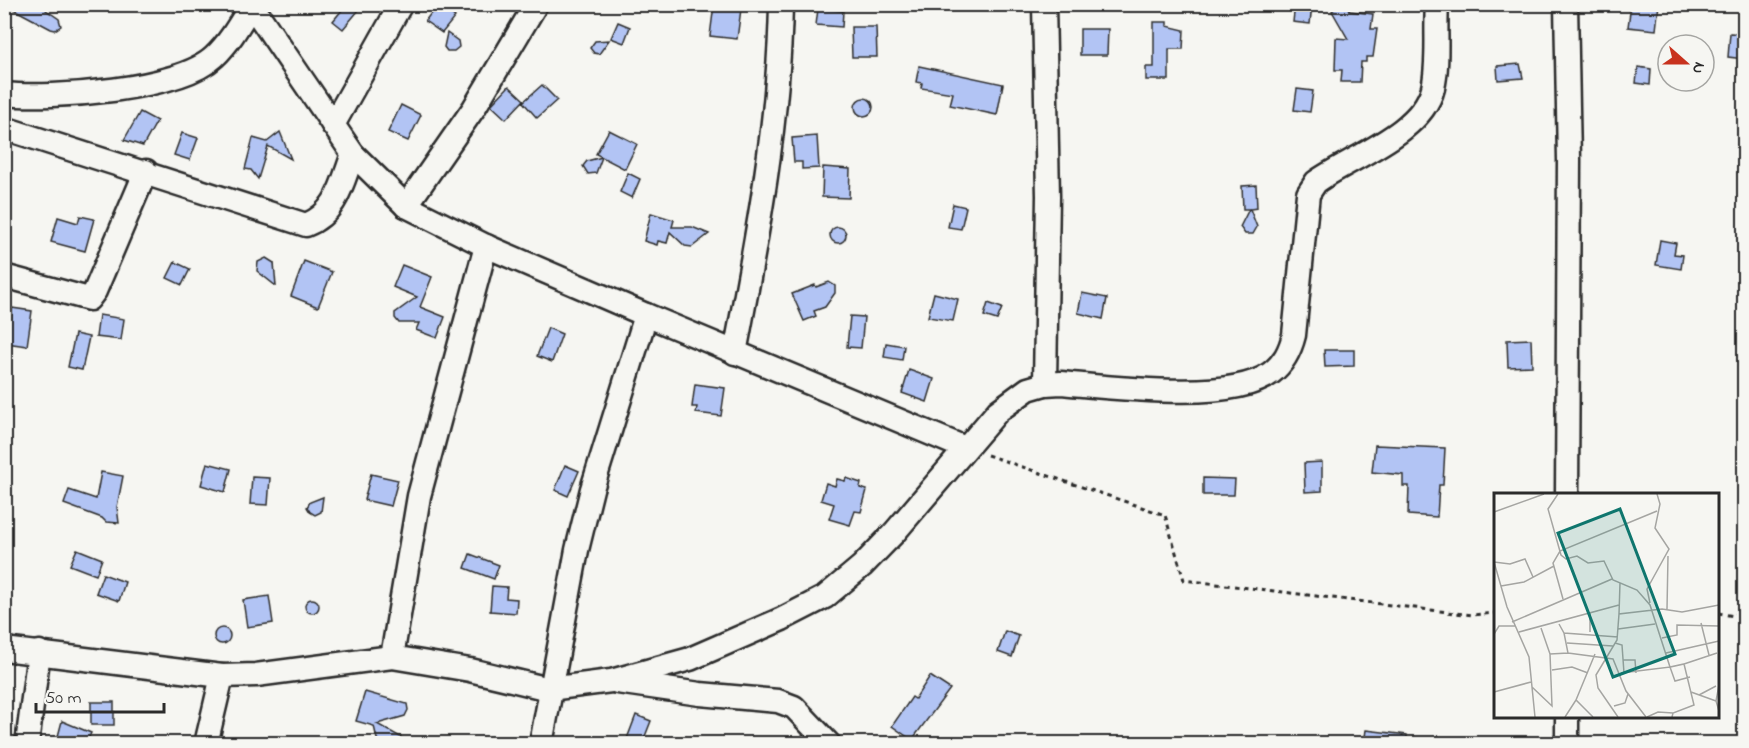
<svg xmlns="http://www.w3.org/2000/svg" width="1749" height="748" font-family="'Indie Flower',sans-serif">
<style>
.building{fill:#b2c4f4;stroke:#2b2b2b;stroke-width:1.5}
.lines{fill:none;stroke-linecap:round;stroke-linejoin:round}
.minor-casing{stroke:#2b2b2b;stroke-width:27}
.path{stroke:#2b2b2b;stroke-width:3;stroke-dasharray:4.5 4.5;stroke-linecap:butt}
.minor{stroke:#f6f6f2;stroke-width:22}
.inset-road{fill:none;stroke:#a5a5a2;stroke-width:1.5}
.view{fill:#0f766e;fill-opacity:0.15;stroke:#0f766e;stroke-width:3}
.inset-edge{fill:none;stroke:#2b2b2b;stroke-width:3}
</style>
<rect width="100%" height="100%" fill="#f6f6f2"/>
<filter id="ink" filterUnits="userSpaceOnUse"><feTurbulence type="fractalNoise" baseFrequency=".0167" numOctaves="2"/><feDisplacementMap in="SourceGraphic" scale="12" xChannelSelector="R" yChannelSelector="G"/><feConvolveMatrix kernelMatrix="1 2 1 2 8 2 1 2 1" color-interpolation-filters="sRGB"/></filter>
<g filter="url(#ink)">
<g class="building">
<polygon points="4,4 48,4 46,10 59,19 61,26 55,30 51,29"/>
<polygon points="347,4 364,4 343,29 333,21"/>
<polygon points="438,4 455,17 442,33 425,21"/>
<polygon points="1295,4 1312,4 1310,24 1293,22"/>
<polygon points="1631,4 1659,4 1656,30 1628,27"/>
<polygon points="714,5 741,9 737,39 710,36"/>
<polygon points="1345,5 1350,11 1373,14 1371,29 1377,29 1373,57 1366,57 1366,62 1361,62 1360,82 1341,82 1342,70 1335,70 1336,38 1348,39 1332,11 1340,5"/>
<polygon points="818,9 843,11 842,27 816,25"/>
<polygon points="618,22 630,27 624,43 611,38"/>
<polygon points="1154,22 1167,22 1167,26 1184,30 1183,49 1169,49 1169,80 1146,80 1146,67 1154,67"/>
<polygon points="851,27 876,27 877,57 852,57"/>
<polygon points="1080,29 1108,29 1107,55 1080,55"/>
<polygon points="447,33 458,41 459,47 454,51 447,51 444,47"/>
<polygon points="1730,33 1744,34 1744,59 1728,57"/>
<polygon points="609,40 599,54 594,53 590,48 595,41"/>
<polygon points="1520,64 1523,78 1498,80 1497,66"/>
<polygon points="919,66 1003,84 997,115 950,105 953,93 921,88 922,83 916,82"/>
<polygon points="1638,67 1651,69 1650,85 1636,83"/>
<polygon points="542,85 557,100 537,118 523,102"/>
<polygon points="509,86 524,100 506,119 491,105"/>
<polygon points="1297,89 1313,91 1310,112 1294,110"/>
<circle cx="864" cy="107" r="9"/>
<polygon points="401,105 421,115 408,141 388,132"/>
<polygon points="140,112 157,121 143,146 124,140"/>
<polygon points="609,130 637,144 625,169 602,157 596,173 588,174 583,166 587,161 602,157 596,154"/>
<polygon points="280,132 291,159 268,146 258,179 251,170 245,169 253,138 267,142"/>
<polygon points="182,133 198,138 190,160 174,155"/>
<polygon points="817,136 819,168 802,169 802,162 794,162 792,138"/>
<polygon points="823,167 850,169 849,198 822,197"/>
<polygon points="628,173 640,179 632,198 620,192"/>
<polygon points="1256,185 1257,208 1250,209 1257,227 1253,234 1245,234 1240,227 1249,209 1243,209 1242,186"/>
<polygon points="953,204 966,207 961,229 948,227"/>
<polygon points="651,213 674,220 672,227 692,227 709,234 692,247 685,246 670,232 667,243 658,241 657,245 644,241"/>
<polygon points="80,216 94,219 85,251 51,242 58,217 78,223"/>
<circle cx="838" cy="235" r="8"/>
<polygon points="1660,240 1676,243 1674,254 1683,255 1681,269 1656,265"/>
<polygon points="266,258 274,263 276,286 257,271 258,262"/>
<polygon points="304,261 332,272 318,307 291,296"/>
<polygon points="175,262 190,269 182,285 167,278"/>
<polygon points="402,265 432,277 420,307 445,317 437,338 416,330 419,323 399,323 395,318 395,313 417,297 393,287"/>
<polygon points="829,282 835,286 835,293 825,307 814,311 816,316 804,321 792,294 815,285 816,287"/>
<polygon points="934,293 958,299 953,321 928,317"/>
<polygon points="1082,293 1107,298 1103,319 1078,313"/>
<polygon points="988,303 1002,308 997,320 984,316"/>
<polygon points="12,308 32,311 27,346 6,343 7,331 4,331 4,317 11,318"/>
<polygon points="99,315 124,319 121,340 96,337"/>
<polygon points="850,316 864,317 861,348 847,347"/>
<polygon points="548,328 562,334 552,362 537,356"/>
<polygon points="75,334 89,337 82,370 68,367"/>
<polygon points="1531,339 1532,366 1508,367 1507,340"/>
<polygon points="886,343 904,346 902,360 884,357"/>
<polygon points="1324,350 1354,350 1354,366 1325,367"/>
<polygon points="909,370 934,379 927,402 902,393"/>
<polygon points="695,384 725,388 721,416 696,413 697,407 692,407"/>
<polygon points="1375,445 1445,448 1443,485 1439,485 1437,517 1408,515 1409,486 1403,486 1403,475 1372,472"/>
<polygon points="1322,462 1322,491 1305,492 1304,463"/>
<polygon points="207,463 231,469 225,492 201,485"/>
<polygon points="565,465 579,471 568,496 555,490"/>
<polygon points="101,472 123,476 117,507 119,523 106,522 102,518 64,504 69,490 96,499"/>
<polygon points="371,474 398,480 391,506 364,500"/>
<polygon points="252,477 270,478 268,505 250,504"/>
<polygon points="846,478 861,483 860,488 867,490 861,512 855,511 850,525 829,519 834,504 821,500 826,483 835,486 837,479 845,481"/>
<polygon points="1203,478 1235,479 1234,495 1203,495"/>
<polygon points="323,497 321,512 315,515 310,512 307,507 310,502"/>
<polygon points="77,549 102,559 96,575 70,565"/>
<polygon points="470,554 499,565 494,579 465,568"/>
<polygon points="103,574 125,582 119,601 96,593"/>
<polygon points="492,586 507,587 506,598 517,599 516,613 490,611"/>
<polygon points="269,596 273,623 247,627 243,600"/>
<circle cx="312" cy="606" r="7"/>
<circle cx="222" cy="636" r="8"/>
<polygon points="1005,631 1019,636 1012,657 998,652"/>
<polygon points="930,676 950,689 912,740 892,726 912,697 915,699"/>
<polygon points="365,692 407,704 408,710 405,716 377,724 413,744 383,744 377,739 374,726 356,721"/>
<rect x="91" y="702" width="23" height="23"/>
<polygon points="636,715 651,721 642,744 625,744"/>
<polygon points="62,721 91,733 86,744 56,744"/>
<polygon points="1366,730 1407,735 1407,744 1364,744"/>
</g>
<g class="lines">
<g class="minor-casing">
<g id="minor">
<polyline points="251,4 353,154 406,206 486,246 646,315 592,489 577,550 541,744"/>
<polyline points="1044,4 1048,196 1045,384"/>
<polyline points="1566,4 1569,160 1567,494"/>
<path d="M4 94C52 99 179 90 214 57 230 42 241 22 252 4"/>
<polyline points="333,125 401,4"/>
<path d="M4 128 306 225C337 213 342 183 353 154"/>
<polyline points="406,206 474,108 536,4"/>
<polyline points="4,276 89,299 95,291 146,171"/>
<polyline points="646,315 965,448"/>
<path d="M735 353C757 237 779 123 781 4"/>
<path d="M4 649 222 676 256 675 392 657 470 670 549 689 611 681 690 659 782 619 825 597 862 566 894 533 998 411 1028 389 1045 384 1061 383C1109 387 1232 403 1271 373 1284 363 1290 351 1294 335L1308 194 1316 182C1351 157 1422 133 1433 88 1439 62 1435 31 1437 4"/>
<polyline points="392,657 419,496 486,246"/>
<polyline points="617,682 700,694 778,701 794,707 829,744"/>
<polyline points="1567,716 1567,744"/>
<polyline points="27,744 39,652"/>
<polyline points="206,744 222,676"/>
</g>
</g>
<g class="path">
<polyline points="987,455 1165,515 1184,580 1472,615 1496,613"/>
<polyline points="1718,613 1734,616 1744,610"/>
</g>
<use href="#minor" class="minor"/>
</g>
</g>
<g transform="translate(1494 493)">
<rect width="225" height="225" fill="#f6f6f2"/>
<path class="inset-road" d="M64 1 54 16 67 62 72 66 83 63 94 70 110 68 119 87 143 97 156 112 176 174 190 171 200 212 179 220 178 224M0 19 50 1M0 69 13 114 35 164 41 224M0 69 16 71 31 66 39 84M7 93 30 89 60 73M69 106 59 70 66 58 163 18M156 110 153 96 175 56 161 35 166 11 163 1M173 116 174 63M96 120V139M125 121 126 90M18 129 118 86M207 130 215 162M65 131 70 140 124 144M47 135 56 161 74 160 70 140M124 136 161 131M25 139 125 112M0 141 5 133H21M168 145 183 142V132L225 133M73 150 119 153M121 150 128 152 130 180M74 160 119 166 132 198 152 224M172 160 225 148M129 167H141L142 180M190 171 223 160M58 177 78 174 94 180M127 180 176 174 181 188 196 184M225 192 222 208 225 218M38 194 58 213 56 161M0 199 37 189M197 199 222 208M205 202 222 193M82 207 101 161M120 213 131 210 134 201M71 224 82 207 99 224M124 224 104 195 102 182 123 147 125 121 168 116 188 119 225 112M153 224 164 219 179 220"/>
<path class="view" d="M126 16 181 161 119 184 64 40Z"/>
<rect width="225" height="225" class="inset-edge"/>
</g>
<rect width="1749" height="748" fill="none" stroke="#f6f6f2" stroke-width="24"/>
<rect x="12" y="12" width="1725" height="724" fill="none" stroke="#2b2b2b" stroke-width="2" filter="url(#ink)"/>
<g transform="translate(1686 63) rotate(111)"><circle r="28" fill="#f6f6f2" stroke="#a5a5a2" stroke-width="1.5"/>
<path d="M0-4.5L10 22L0 15L-10 22Z" fill="#c8321e"/>
<text y="-9" font-size="16" font-weight="bold" text-anchor="middle" fill="#2b2b2b">N</text>
</g>
<path d="M36 703v9h128v-9" fill="none" stroke="#2b2b2b" stroke-width="3"/>
<text x="45" y="703" font-size="18" fill="#2b2b2b" stroke="#f6f6f2" stroke-width="4.5" paint-order="stroke">50 m</text>
</svg>
